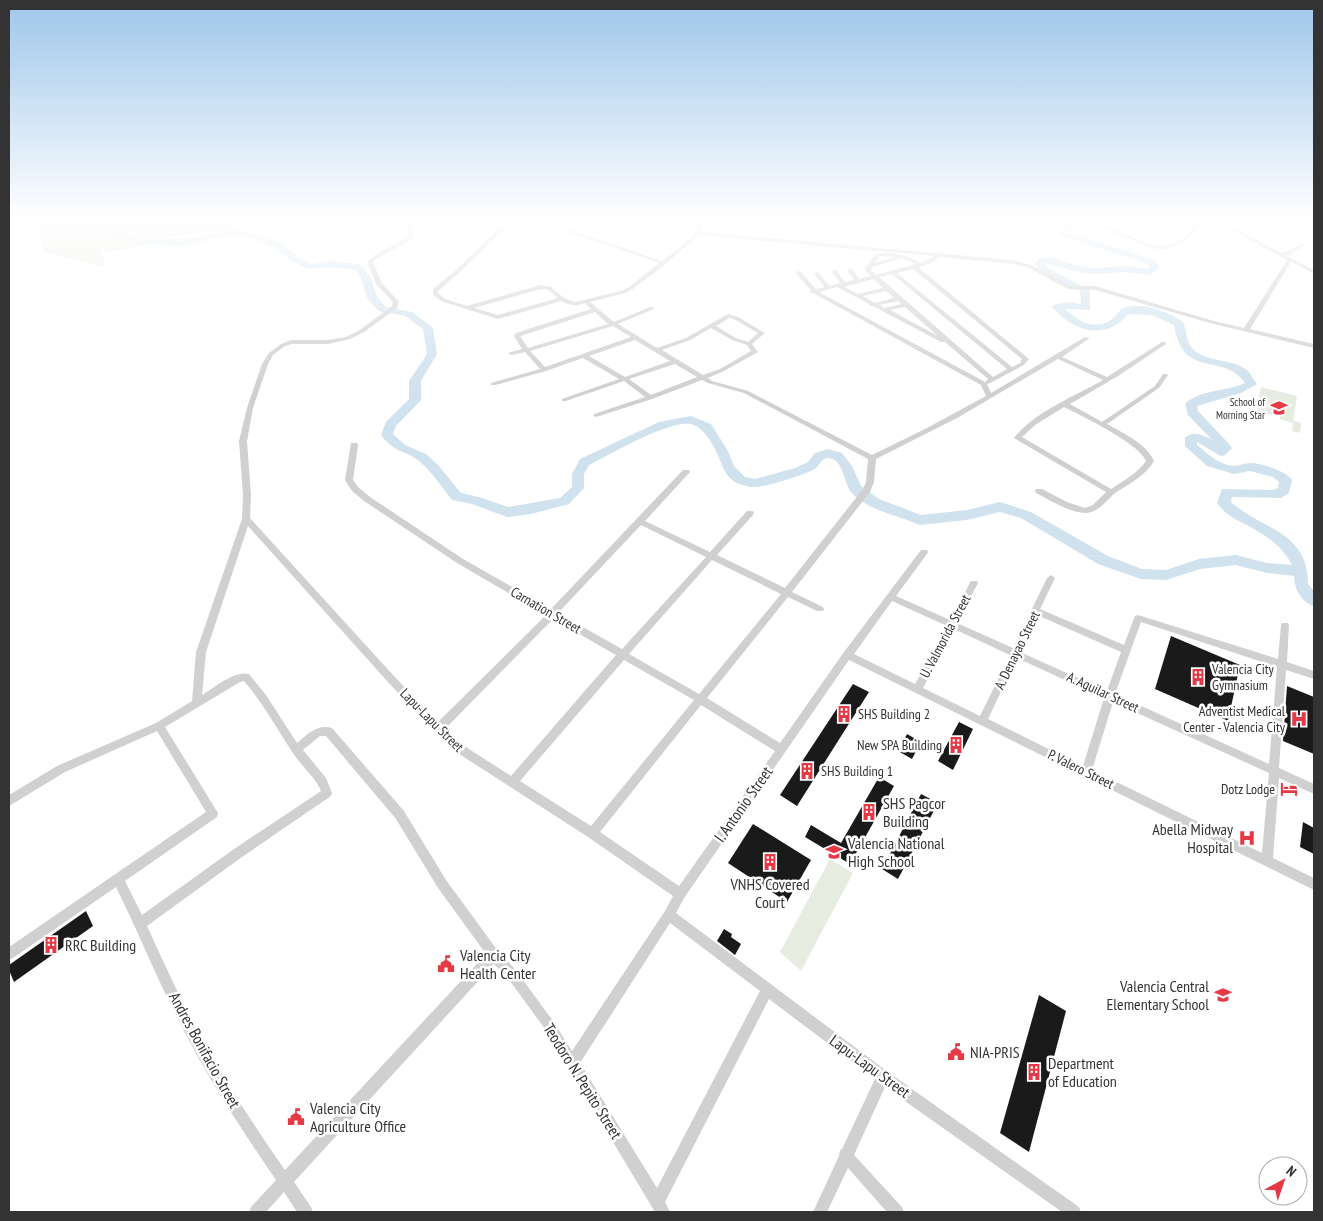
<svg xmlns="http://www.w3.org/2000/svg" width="1323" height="1221" font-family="'PT Sans Narrow',sans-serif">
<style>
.green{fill:#e6ecdf}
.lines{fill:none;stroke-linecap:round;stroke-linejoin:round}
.river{fill:#cfe2ee;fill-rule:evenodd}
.building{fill:#1a1a1a}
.minor{fill:#d0d0d0;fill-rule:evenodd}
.labels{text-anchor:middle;stroke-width:5;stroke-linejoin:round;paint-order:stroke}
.far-poi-label{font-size:11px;fill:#333;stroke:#fff;text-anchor:end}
.street-label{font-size:14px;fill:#333;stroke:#fff}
.poi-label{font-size:14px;fill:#333;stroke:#fff;text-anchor:start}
.near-poi-label{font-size:16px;fill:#333;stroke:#fff;text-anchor:start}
.near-street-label{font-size:16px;fill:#333;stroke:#fff}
</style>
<rect width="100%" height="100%" fill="#fff"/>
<g class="green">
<polygon points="32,220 233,220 232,226 224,231 156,238 133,248 102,252 105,267 45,252 38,231"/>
<polygon points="1261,387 1297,396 1293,420 1301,423 1300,433 1292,431 1293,423 1280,419 1280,416 1256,412"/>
<polygon points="830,859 853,873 801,971 780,952"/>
</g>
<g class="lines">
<path class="river" d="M105 220H114L112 223 123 234 138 238 186 239 231 229 252 232 281 244 299 258 312 264 328 261 360 264 371 278 377 297 386 307 412 312 433 328 437 354 421 381V400L396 426 393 434 405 445 426 454 439 466 461 493 479 497 508 507 560 498 572 487V474L580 459 659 422 691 416 711 424 728 451 734 466 745 477 755 479 795 468 808 462 815 453 828 449 842 453 852 466 861 486 879 499 921 515 967 510 1000 502 1031 512 1108 556 1142 569 1166 570 1199 559 1236 555 1267 563 1292 565C1285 551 1273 540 1259 532 1244 522 1228 519 1217 503L1222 489 1274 490 1278 488 1279 482 1273 477 1250 471 1234 474 1207 466 1185 446V438C1192 430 1204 435 1212 440L1188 415 1185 404C1197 391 1224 391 1240 385L1245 383C1223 351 1183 381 1174 325L1152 315 1128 314C1106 342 1072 331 1052 307L1053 305 1068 302 1081 304 1080 291 1043 273 1034 264 1041 258H1053L1078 266 1095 268 1125 266 1148 269 1150 267 1148 264 1059 235V231L1070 221V220H1078V224L1068 232 1154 260 1160 267 1150 275 1125 272 1095 274 1077 272 1046 263 1044 264 1049 269 1090 290V310L1065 309C1078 321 1095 332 1112 319 1116 316 1119 310 1124 308 1142 302 1167 311 1183 322 1187 330 1185 339 1191 347 1205 364 1232 357 1248 371 1251 374 1254 380 1257 384L1241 393 1197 406 1198 411 1230 445 1232 448 1225 455 1221 456 1197 442V445C1208 454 1219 465 1234 466 1239 466 1244 463 1250 463 1261 463 1286 471 1292 480L1289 493 1281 498 1232 497 1231 502C1262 530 1308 531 1308 584L1314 591V606C1301 602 1294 588 1294 576L1267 573 1236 565 1200 569 1166 580 1141 579 1098 564 1021 518 1000 512 967 520 920 525 915 523C895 515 866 509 851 492 844 483 843 459 829 458 822 457 820 465 815 469 807 474 763 488 754 487 749 487 743 485 739 484 724 478 722 463 716 451 710 440 703 427 691 424 669 420 610 454 589 465L584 474V488L569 504 531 514 507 517 472 504 452 500C442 487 432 472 419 461 405 450 394 453 381 435L386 422 409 399V381L427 354 423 329 405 316 379 311 367 298 361 278 354 269 328 267 308 269 293 262 275 248 250 237 231 235 186 245 137 244 117 238 103 223Z"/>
</g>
<g class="building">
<polygon points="1171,636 1240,665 1228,721 1155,689"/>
<polygon points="853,684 869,692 797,806 780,795"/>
<polygon points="1287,686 1314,697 1314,754 1283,741"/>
<polygon points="959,722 973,729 953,770 938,761"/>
<polygon points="907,734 921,742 912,759 898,751"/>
<polygon points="879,777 894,786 850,864 805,837 811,825 841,843"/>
<polygon points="921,794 938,803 898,879 882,869"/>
<polygon points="1303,822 1314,828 1314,854 1300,847"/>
<polygon points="753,824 811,860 787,902 728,863"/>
<polygon points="86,911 93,926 14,982 9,970 9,965"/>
<polygon points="724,929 732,934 731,937 741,944 735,955 717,941"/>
<polygon points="1039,995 1066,1011 1029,1152 1000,1133"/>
</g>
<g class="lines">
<g class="minor">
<path d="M407 220H412L414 239 377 258 373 262 382 283 399 302 397 308 364 332 350 339 328 344H292L285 346 273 355 268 364 253 408 247 441 251 495 250 518 393 675 438 722 546 615 457 563 364 501 352 491 345 480 351 443H357L358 445 353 480 358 487 370 497 463 559 551 609 683 470H689L690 472 645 521 710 552 747 511H753L754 513 753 515 717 555 785 588 863 489 866 482 868 459 744 393 708 383 702 380 652 399 596 417 593 415 594 414 645 397 624 381 566 401H562V399L619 379 583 358 546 371 495 385H491V383L540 369 525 352 511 355 508 353 522 349 514 336 516 333 591 309 585 303C576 306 570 306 561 301L498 319 441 301 433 295V289L455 271 507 220H513L459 273 438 291V293L445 299 467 306 541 285 551 287 564 298 575 302 621 291 629 287 659 263 534 220H540L662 261 692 237 695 233 698 220H703L701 232 1013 260 1031 265 1071 286H1095L1214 321 1244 328 1287 260 1213 220H1218L1283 253 1301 244 1306 245 1287 256 1314 270V274L1291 262 1250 329 1314 344V348L1210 323 1095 290 1068 289 1027 267 1013 264 940 257 931 263 918 267 1029 359 1024 365 990 383 987 384 991 393 1085 337 1090 338 1062 357 1107 377 1162 342H1166V344L1118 376 1070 404 1102 422 1155 386 1163 374H1167L1168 375 1159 388 1107 424C1123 433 1147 444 1154 461 1146 475 1131 483 1118 491 1109 497 1104 506 1094 511 1079 519 1050 500 1036 493L1035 491 1036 489H1042L1067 502 1085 508 1093 505 1106 492 1014 438C1035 411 1074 397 1103 380L1058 359 957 418 876 459 874 482 870 492 792 592 823 607 824 609 823 611H817L788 597 707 698 780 743 844 652 921 550H927L928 552 927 554 896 596 950 620 971 581H977L978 583 957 623 1013 648 1047 578 1051 575 1055 578 1040 609 1124 645 1134 618 1135 616 1138 615 1278 659 1281 625 1282 623H1288L1289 625 1287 662 1314 671V679L1286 670 1279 768 1314 784V794L1279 778 1273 858 1314 878V890L849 660 684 898 676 913 888 1072 1079 1207 1081 1212H1062L885 1087 854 1155 902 1207 904 1212H887L848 1168 827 1212H813L839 1156 840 1150 842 1149 875 1079 769 999 665 1202 670 1212H655L545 1029 507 977 494 964 294 1182 311 1207 313 1212H297L284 1192 266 1212H249L251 1207 276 1180C241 1129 207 1077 179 1021 156 977 138 931 116 887L13 958 9 960V947L206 812 157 731 65 772 9 806V795L57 766 156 723 192 701 196 652 242 519 243 495 239 441 247 408 262 364 269 353 281 344 291 340H328L346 337 360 330 392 306 393 302 376 284 367 262 373 256 409 237ZM699 235 934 256 921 263C908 256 891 250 875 254L868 265 865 267V270L871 276 859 279 852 269 850 268 847 270 854 280 845 282 837 271 835 270 832 272 840 283 830 286 817 272 814 274 825 287 816 289 800 271 795 272 811 291 809 292 810 293H813L981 385 986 396 925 429 872 455 748 391 712 381 708 378 724 371 758 352 752 344 765 333 738 317 728 314 686 338 657 348 618 324 654 309V307H650L614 322 590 302 625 293 633 289 666 264ZM879 256H881L895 257 875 263ZM902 258 916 264 876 275 871 270 872 267ZM913 269 1022 359 1020 363 1012 367 897 273ZM892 274 1007 369 993 377 879 277ZM873 279 883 288 858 294 844 287ZM837 287 869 304 870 306H873L941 342H945L988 379 985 382 819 292ZM541 289H547L558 298 498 315 474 308ZM886 291 894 298 875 303 863 296ZM898 301 901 304 885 308 879 305ZM905 307 938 336 890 310ZM595 312 608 324 528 348 520 336ZM729 318 734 319 758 333 748 342 736 338 716 326ZM613 326 631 337 545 367 530 351ZM711 328 732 340 747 345 751 351 720 369 703 375 662 350 690 340ZM635 340 670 361 625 377 589 356ZM675 364 697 377 651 395 629 379ZM1064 407C1082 416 1140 444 1146 461 1138 473 1123 481 1111 489L1022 437 1035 425ZM641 525 706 557 622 649 558 613ZM248 526 387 681 450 748 588 837 673 896 665 911 572 1051 553 1021 515 969 498 951 446 880 404 811 332 728C317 724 308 734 297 743L266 695 249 674C235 670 215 687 202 695L206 652ZM712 560 781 594 699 694 629 654ZM892 601 947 626 915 684 854 654ZM1037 615 1121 652 1107 691 1020 652ZM553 619 616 655 511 776 458 742 445 729ZM1141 622 1277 667 1269 764 1115 694ZM954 629 1010 655 980 716 923 688ZM1017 658 1104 698 1083 766 988 719ZM624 660 694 700 591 826 520 781ZM244 681C264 704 278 731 295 756 303 768 316 778 321 791L234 849 142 915 125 881 217 817 218 813 165 727 240 682ZM1113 702 1269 773 1262 853 1092 770ZM701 705 775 751 679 886 600 832ZM320 736H326L396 819 438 888 486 954 285 1170C255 1127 226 1083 201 1037 181 1001 164 963 147 926L242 857 331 796 332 793 326 778 303 750ZM670 923 760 991 657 1188 580 1063Z"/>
<path d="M1196 220H1201L1196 231 1189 238 1175 246 1163 249 1151 248 1101 227 1106 226C1118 231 1146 245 1157 246 1168 247 1185 241 1191 231 1193 227 1194 223 1196 220Z"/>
</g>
</g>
<linearGradient id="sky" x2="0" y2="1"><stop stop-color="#9ec6ea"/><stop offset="0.56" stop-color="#fff"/><stop offset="1" stop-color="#fff" stop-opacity="0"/></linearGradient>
<rect width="1323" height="391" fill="url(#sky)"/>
<defs>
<g id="school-bare" transform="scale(1.35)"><path d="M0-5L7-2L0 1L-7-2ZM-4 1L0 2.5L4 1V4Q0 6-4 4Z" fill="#e63946" stroke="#fff" stroke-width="2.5" paint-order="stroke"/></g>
<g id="building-bare" transform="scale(1.35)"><path d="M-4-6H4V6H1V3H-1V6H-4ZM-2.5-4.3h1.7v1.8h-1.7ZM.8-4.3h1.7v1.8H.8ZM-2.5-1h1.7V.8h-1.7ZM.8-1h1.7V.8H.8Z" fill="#e63946" stroke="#fff" stroke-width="2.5" paint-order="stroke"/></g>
<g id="hospital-bare" transform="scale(1.35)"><path d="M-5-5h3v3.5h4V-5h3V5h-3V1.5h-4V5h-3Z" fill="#e63946" stroke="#fff" stroke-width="2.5" paint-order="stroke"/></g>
<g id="hotel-bare" transform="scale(1.35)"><path d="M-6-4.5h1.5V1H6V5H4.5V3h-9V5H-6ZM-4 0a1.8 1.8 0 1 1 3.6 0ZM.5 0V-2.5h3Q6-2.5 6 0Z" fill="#e63946" stroke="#fff" stroke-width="2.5" paint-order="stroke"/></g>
<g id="civic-bare" transform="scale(1.35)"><path d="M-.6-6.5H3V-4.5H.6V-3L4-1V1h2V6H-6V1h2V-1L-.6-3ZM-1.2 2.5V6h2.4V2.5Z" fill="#e63946" stroke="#fff" stroke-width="2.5" paint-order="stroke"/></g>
</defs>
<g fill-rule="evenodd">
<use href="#school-bare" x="1279" y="408"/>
<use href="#building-bare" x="1198" y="677"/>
<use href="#building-bare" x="844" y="714"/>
<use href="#hospital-bare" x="1299" y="719"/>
<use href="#building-bare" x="956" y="745"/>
<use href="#building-bare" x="807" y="771"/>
<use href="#hotel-bare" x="1289" y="789"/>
<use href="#building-bare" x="869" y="812"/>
<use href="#hospital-bare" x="1247" y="838"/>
<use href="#school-bare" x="834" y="852"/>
<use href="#building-bare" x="770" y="862"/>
<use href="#building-bare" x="51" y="945"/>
<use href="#civic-bare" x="446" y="964"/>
<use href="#school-bare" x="1223" y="995"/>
<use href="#civic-bare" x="956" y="1052"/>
<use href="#building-bare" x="1034" y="1072"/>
<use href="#civic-bare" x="296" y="1117"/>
</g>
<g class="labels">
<g class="far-poi-label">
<text x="1265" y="406">School of<tspan x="1265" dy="13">Morning Star</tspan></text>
</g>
<g class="street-label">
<text transform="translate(546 610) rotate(30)" y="5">Carnation Street</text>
<text transform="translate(945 636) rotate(-62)" y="5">U. Valmorida Street</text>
<text transform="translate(1017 650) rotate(-64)" y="5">A. Denayao Street</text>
<text transform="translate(1103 692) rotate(25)" y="5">A. Aguilar Street</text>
<text transform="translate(432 720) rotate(45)" y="5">Lapu-Lapu Street</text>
<text transform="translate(1081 769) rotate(26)" y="5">P. Valero Street</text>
</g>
<g class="poi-label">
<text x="1212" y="674">Valencia City<tspan x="1212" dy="16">Gymnasium</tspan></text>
<text x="1285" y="716" text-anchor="end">Adventist Medical<tspan x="1285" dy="16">Center - Valencia City</tspan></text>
<text x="858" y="719">SHS Building 2</text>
<text x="942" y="750" text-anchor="end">New SPA Building</text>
<text x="821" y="776">SHS Building 1</text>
<text x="1275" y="794" text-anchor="end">Dotz Lodge</text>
</g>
<g class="near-poi-label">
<text x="883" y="809">SHS Pagcor<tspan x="883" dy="18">Building</tspan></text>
<text x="1233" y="835" text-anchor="end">Abella Midway<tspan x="1233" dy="18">Hospital</tspan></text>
<text x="848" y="849">Valencia National<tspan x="848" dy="18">High School</tspan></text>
<text x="770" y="890" text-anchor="middle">VNHS Covered<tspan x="770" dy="18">Court</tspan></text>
<text x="65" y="951">RRC Building</text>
<text x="460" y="961">Valencia City<tspan x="460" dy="18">Health Center</tspan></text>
<text x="1209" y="992" text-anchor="end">Valencia Central<tspan x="1209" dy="18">Elementary School</tspan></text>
<text x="970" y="1058">NIA-PRIS</text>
<text x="1048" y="1069">Department<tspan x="1048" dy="18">of Education</tspan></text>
<text x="310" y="1114">Valencia City<tspan x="310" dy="18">Agriculture Office</tspan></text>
</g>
<g class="near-street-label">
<text transform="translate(743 804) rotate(-55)" y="6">I. Antonio Street</text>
<text transform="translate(205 1050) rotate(61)" y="6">Andres Bonifacio Street</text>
<text transform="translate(870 1066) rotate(36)" y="6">Lapu-Lapu Street</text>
<text transform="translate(583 1081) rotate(58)" y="6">Teodoro N. Pepito Street</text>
</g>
</g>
<rect width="1323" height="1221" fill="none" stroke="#333333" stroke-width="20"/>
<g transform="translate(1283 1181) rotate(40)"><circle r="24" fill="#ffffff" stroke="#adadad"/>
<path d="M0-4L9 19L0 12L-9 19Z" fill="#e63946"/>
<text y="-8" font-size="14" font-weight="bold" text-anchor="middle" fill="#333333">N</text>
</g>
</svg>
